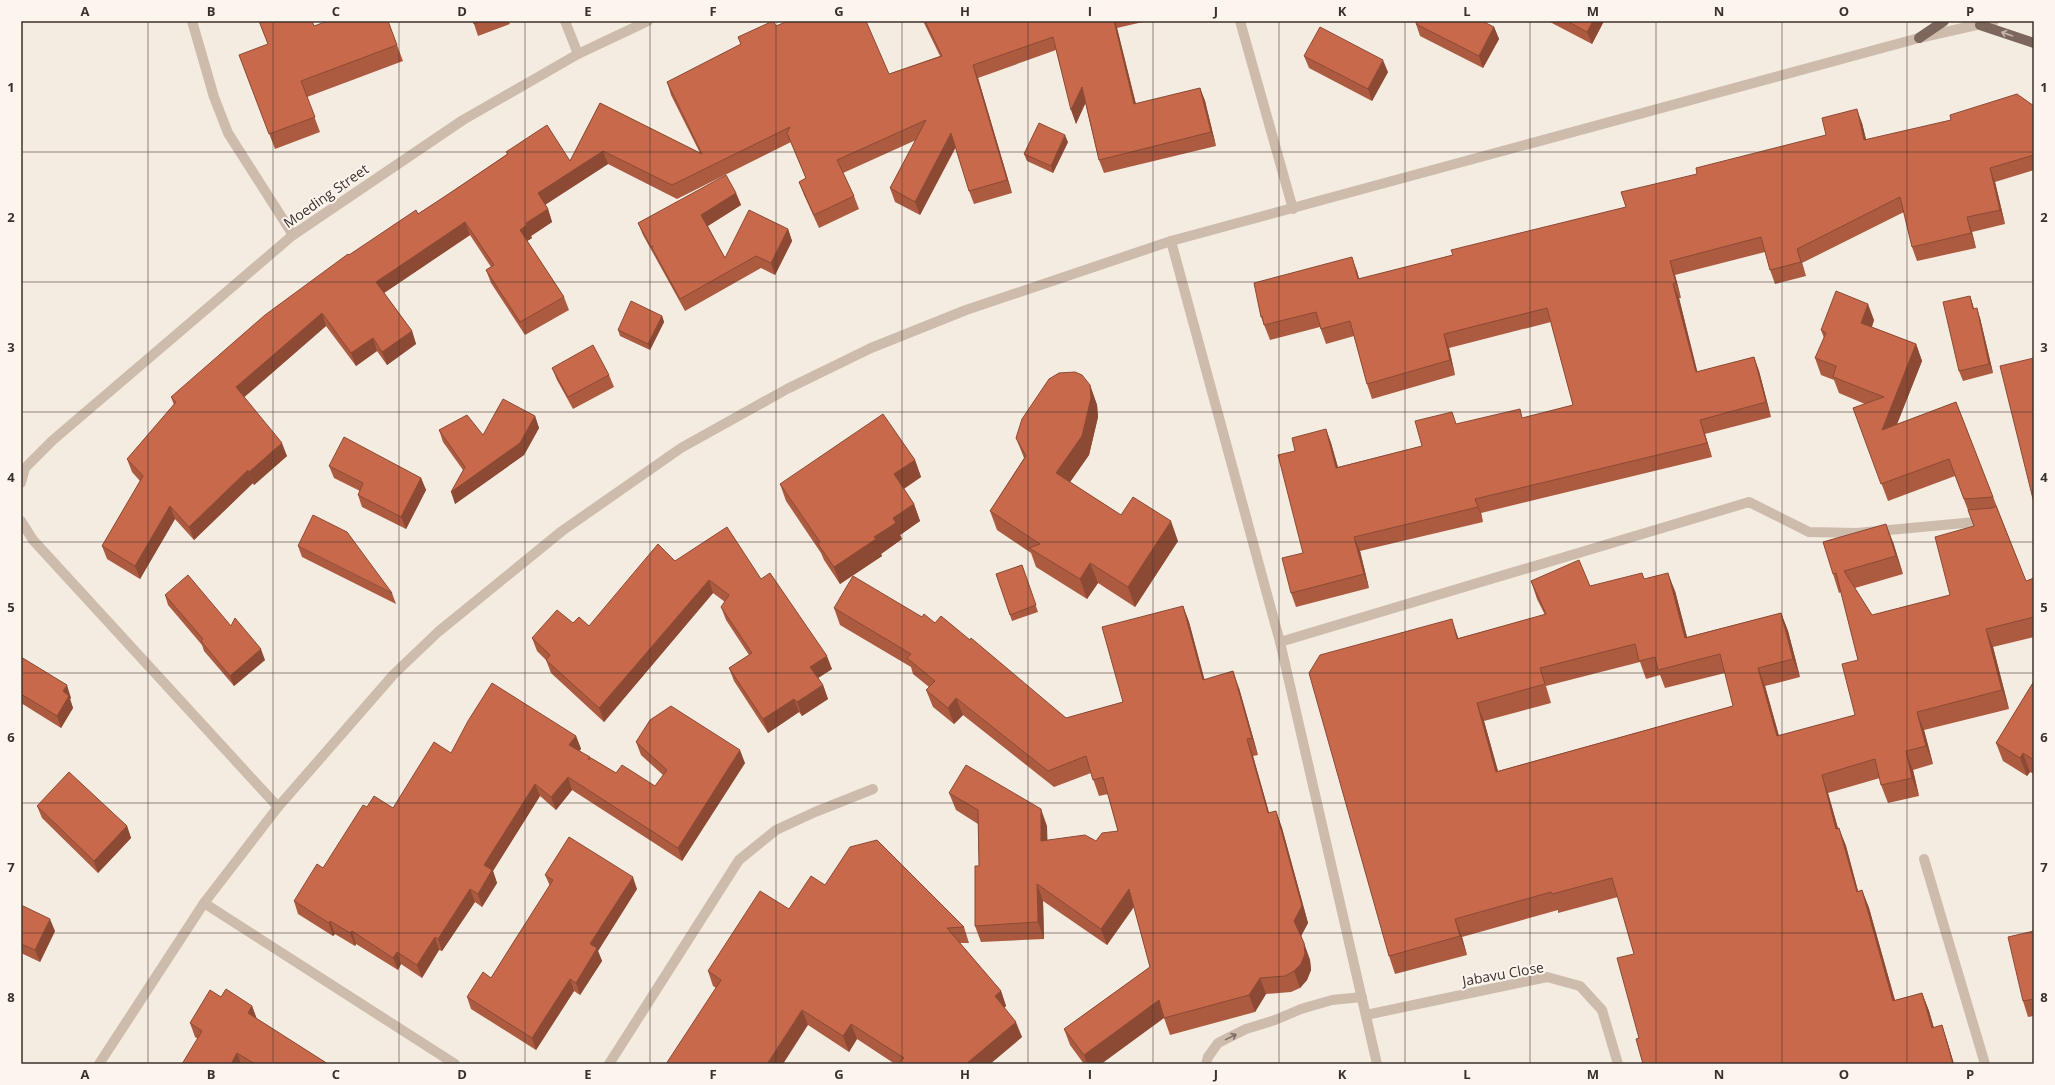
<svg xmlns="http://www.w3.org/2000/svg" width="2055" height="1085" font-family="'Open Sans',sans-serif">
<style>
.lines{fill:none;stroke-linecap:round;stroke-linejoin:round}
.minor{stroke:#cdbbac;stroke-width:10}
.major{stroke:#7d675c;stroke-width:10}
.wall{fill:#ac5a40;fill-rule:evenodd}
.shaded-wall{fill:#8c4a34}
.building{fill:#c8694b;stroke:#8c4a34;fill-rule:evenodd}
.oneway{stroke:#c2b5ac}
.oneway2{stroke:#7d6f65}
.grid{fill:none;stroke:#3b302b;stroke-width:1;stroke-opacity:0.55}
.labels{text-anchor:middle;stroke-width:4;stroke-linejoin:round;paint-order:stroke}
.street-label{font-size:14px;fill:#3b302b;stroke:#fbf5ee}
.neatline{fill:none;stroke:#3b302b;stroke-width:1.5}
.grid-label{font-size:13px;text-anchor:middle;font-weight:bold;fill:#3b302b}
</style>
<rect width="100%" height="100%" fill="#f4ebe1"/>
<g class="lines">
<g class="minor">
<polyline points="192,21 214,97 228,133 293,235"/>
<polyline points="565,21 578,54"/>
<polyline points="1240,21 1293,209"/>
<polyline points="1171,241 1280,642 1377,1064"/>
<polyline points="21,483 25,468 53,440 293,235 463,120 578,54 648,21"/>
<polyline points="21,521 33,540 278,807"/>
<polyline points="1280,642 1749,502 1809,532 1857,533 1986,521"/>
<polyline points="1924,859 1985,1064"/>
<polyline points="204,903 455,1064"/>
<polyline points="1366,1015 1547,977 1580,986 1602,1010 1618,1064"/>
<polyline points="99,1064 204,903 278,807 394,674 438,632 562,531 681,448 787,389 871,348 966,310 1171,241 1919,38 1994,21"/>
<polyline points="609,1064 739,860 776,830 815,812 873,789"/>
<polyline points="1206,1064 1208,1057 1218,1043 1246,1029 1275,1020 1301,1009 1332,1000 1362,997"/>
</g>
<g class="major">
<polyline points="1980,25 2034,43"/>
<polyline points="1919,38 1944,21"/>
</g>
</g>
<g class="wall">
<polygon points="259,21 312,21 314,26 388,21 403,61 307,97 320,132 275,149 245,70 268,44"/>
<polygon points="473,21 508,21 510,24 478,36"/>
<polygon points="923,21 1147,21 1117,28 1136,104 1200,88 1205,101 1216,146 1104,173 1099,160 1085,102 1076,124 1056,50 978,78 1012,193 974,204 969,191 956,147 920,215 895,202 890,188 916,140 843,173 854,196 859,209 819,228 804,195 799,182 806,179 791,142 677,199 608,164 545,205 548,209 552,222 531,236 532,238 527,241 564,297 569,310 525,335 491,283 486,270 491,267 470,235 384,293 412,331 416,344 387,365 377,351 356,366 326,326 244,397 287,456 254,485 253,483 194,540 175,519 140,579 107,559 102,546 140,481 132,472 127,459 174,405 171,397 349,255 418,214 447,195 507,154 506,152 570,161 600,103 700,153 671,95 667,82 741,45 738,37 776,26 889,74 940,56"/>
<polygon points="1548,21 1604,21 1592,44"/>
<polygon points="1416,24 1494,27 1499,39 1483,68 1420,36"/>
<polygon points="1304,56 1388,72 1372,101 1309,68"/>
<polygon points="2034,106 2034,170 1995,182 2005,224 1972,232 1976,248 1917,261 1912,247 1904,212 1802,263 1806,276 1775,284 1770,270 1765,252 1675,275 1681,298 1679,298 1697,372 1754,357 1759,371 1771,417 1705,434 1712,457 1481,513 1483,522 1360,551 1369,588 1296,607 1291,593 1303,553 1295,451 1326,429 1331,443 1338,467 1422,446 1457,424 1523,418 1573,405 1551,322 1449,348 1455,375 1372,399 1367,384 1354,336 1326,344 1320,327 1270,340 1261,317 1357,271 1359,279 1453,255 1626,207 1697,174 1826,135 1862,123 1866,140"/>
<polygon points="1068,142 1053,173 1027,161 1024,154"/>
<polygon points="736,193 741,205 708,226 725,258 788,229 792,241 775,275 761,268 685,311 643,235 638,223"/>
<polygon points="1970,296 1974,309 1980,318 1993,373 1963,381 1959,371"/>
<polygon points="662,316 664,322 650,350 620,336 618,330"/>
<path d="M1874 320 1872 327 1916 344 1922 361 1897 424 1956 402 2026 581 2034 578V637L1993 647 2009 709 1924 730 1933 764 1913 770 1919 796 1888 803 1881 785 1880 778 1828 793 1838 828 1846 846 1858 891 1862 890 1869 908 1895 1000 1922 993 1929 1011 1934 1028 1942 1025 1948 1044 1954 1064H1643L1639 1038 1634 954 1618 897 1558 913V910L1462 937 1467 955 1395 974 1389 956 1459 638 1545 615 1537 599 1531 581 1590 586 1644 579 1675 591 1687 637 1781 613 1788 631 1800 677 1765 686 1779 736 1855 715 1858 660 1841 592 1839 593 1833 574 1893 542 1903 574 1855 588 1872 615 1950 595 1974 526 1955 476 1888 501 1853 408 1865 404 1839 393 1834 380 1821 375 1815 358 1824 338 1821 330ZM1640 662 1646 679 1660 675 1665 688 1725 673 1733 706 1498 771 1484 721 1551 703 1546 686Z"/>
<polygon points="552,368 609,375 614,387 573,409 557,380"/>
<polygon points="1090,385 1097,405 1098,417 1089,455 1070,482 1121,515 1178,541 1135,607 1098,583 1087,599 1036,567 1031,553 997,530 990,511 1024,458 1016,438"/>
<polygon points="535,416 539,428 524,455 455,504 463,470 443,442 439,430 483,435"/>
<polygon points="915,460 921,477 904,489 914,504 920,521 900,535 902,539 881,554 882,556 840,584 824,560 821,553 786,501 780,484"/>
<polygon points="329,466 421,478 426,490 406,529 362,507 358,495 360,491 334,478"/>
<polygon points="298,546 392,593 396,604 302,557"/>
<polygon points="675,561 761,579 832,669 818,678 823,685 828,699 802,716 799,712 768,733 734,681 729,668 749,655 726,620 721,607 725,602 713,593 604,722 551,673 546,660 537,651 532,638 573,623 589,626"/>
<polygon points="1022,565 1038,612 1012,621 996,574"/>
<polygon points="165,595 231,626 265,660 234,686 204,651 202,645 168,605"/>
<polygon points="1183,606 1189,622 1204,679 1239,688 1258,755 1253,756 1269,813 1276,811 1282,828 1308,923 1301,936 1310,960 1311,970 1307,980 1300,988 1291,992 1266,994 1255,1012 1170,1035 1164,1018 1101,1064 1084,1064 1070,1045 1064,1029 1150,967 1134,907 1107,945 1043,901 1044,939 981,942 975,926 979,866 978,824 956,810 949,793 1047,826 1047,840 1096,841 1118,831 1108,794 1099,796 1091,773 1054,787 963,715 954,724 933,707 926,690 929,687 913,674 911,667 840,625 834,608 922,617 935,623 970,640 1066,718 1123,702"/>
<polygon points="21,657 71,698 70,699 73,708 61,728 21,703"/>
<polygon points="2034,681 2034,774 2030,772 2027,776 2003,761 1996,743"/>
<polygon points="576,736 581,749 579,751 590,757 591,758 616,773 655,786 663,775 641,755 636,742 745,763 682,861 572,790 556,810 540,796 493,871 497,883 482,907 475,902 442,951 439,950 422,978 401,964 398,970 356,944 355,946 335,934 333,936 298,914 294,901 323,868 367,807 393,808 451,753"/>
<polygon points="37,806 127,826 131,838 98,873 42,818"/>
<polygon points="545,875 637,889 598,951 602,961 580,995 574,991 536,1050 471,1009 467,997 491,978 513,943 550,886"/>
<polygon points="825,885 964,927 969,943 960,943 1001,991 1006,1006 1004,1008 1022,1037 990,1064 895,1064 857,1039 849,1052 808,1025 716,988 713,986 708,971 789,909"/>
<polygon points="21,905 55,931 40,962 21,953"/>
<polygon points="2034,931 2034,1016 2028,1017 2023,1001"/>
<polygon points="252,1006 257,1019 328,1064 182,1064 198,1039 195,1037 190,1023"/>
</g>
<g class="shaded-wall">
<polygon points="1114,21 1115,21 1117,28 1139,117 1134,104"/>
<polygon points="1593,21 1604,21 1592,44 1587,32"/>
<polygon points="1494,27 1499,39 1483,68 1479,56"/>
<polygon points="1383,60 1388,72 1372,101 1368,89"/>
<polygon points="973,65 978,78 1012,193 1007,180"/>
<polygon points="1082,87 1087,100 1076,124 1071,110"/>
<polygon points="1200,88 1205,101 1216,146 1211,132"/>
<polygon points="1857,109 1862,123 1870,155 1864,140"/>
<polygon points="951,133 956,146 920,215 915,202"/>
<polygon points="1065,135 1068,142 1053,173 1051,166"/>
<polygon points="603,151 608,164 543,206 538,193"/>
<polygon points="1990,168 1995,182 2005,224 2000,210"/>
<polygon points="736,193 741,205 706,227 701,215"/>
<polygon points="548,209 552,222 531,236 532,238 524,243 520,230 526,223"/>
<polygon points="1967,217 1972,232 1976,248 1971,233"/>
<polygon points="465,222 470,235 381,295 376,282"/>
<polygon points="788,229 792,241 775,275 771,263"/>
<polygon points="1797,249 1802,263 1806,276 1801,262"/>
<polygon points="1352,257 1357,271 1363,294 1358,279"/>
<polygon points="1670,261 1675,275 1681,298 1676,283"/>
<polygon points="1673,284 1679,298 1701,386 1696,372"/>
<polygon points="1970,296 1973,305 1976,318 1973,309"/>
<polygon points="1868,304 1874,320 1867,340 1861,323"/>
<polygon points="1977,308 1980,318 1993,373 1989,364"/>
<polygon points="322,313 326,326 241,400 236,387"/>
<polygon points="662,316 664,322 650,350 648,344"/>
<polygon points="412,331 416,344 387,365 382,352"/>
<polygon points="1444,334 1449,348 1455,375 1450,360"/>
<polygon points="373,338 377,351 356,366 351,353"/>
<polygon points="1916,344 1922,361 1888,447 1882,430"/>
<polygon points="1754,357 1759,371 1771,417 1766,402"/>
<polygon points="1090,385 1097,405 1098,417 1089,455 1063,492 1056,473"/>
<polygon points="535,416 539,428 524,455 455,504 451,492"/>
<polygon points="1700,420 1705,434 1712,457 1707,443"/>
<polygon points="1326,429 1331,443 1342,482 1336,468"/>
<polygon points="282,443 287,456 254,485 249,472"/>
<polygon points="915,460 921,477 900,491 894,474"/>
<polygon points="248,470 253,483 194,540 189,527"/>
<polygon points="421,478 426,490 406,529 401,517"/>
<polygon points="1475,499 1481,513 1483,522 1478,507"/>
<polygon points="914,504 920,521 900,535 902,539 881,554 882,556 840,584 834,567 874,537 893,518"/>
<polygon points="170,506 175,519 140,579 135,566"/>
<polygon points="1171,521 1178,541 1135,607 1128,587"/>
<polygon points="1886,524 1893,542 1903,574 1896,556"/>
<polygon points="1354,537 1360,551 1369,588 1364,574"/>
<polygon points="1090,563 1098,583 1087,599 1080,579"/>
<polygon points="1668,573 1675,591 1692,656 1685,638"/>
<polygon points="709,580 713,593 604,722 599,708"/>
<polygon points="1183,606 1189,622 1209,696 1203,680"/>
<polygon points="1781,613 1788,631 1800,677 1793,659"/>
<polygon points="1452,619 1458,637 1464,657 1457,639"/>
<polygon points="1986,629 1993,647 2009,709 2002,690"/>
<polygon points="261,649 265,660 234,686 230,676"/>
<polygon points="827,656 832,669 815,680 810,667"/>
<polygon points="1758,668 1765,686 1784,754 1777,736"/>
<polygon points="1233,671 1239,688 1258,755 1252,738"/>
<polygon points="67,685 71,698 70,699 73,708 61,728 57,716 63,691"/>
<polygon points="823,685 828,699 802,716 797,702"/>
<polygon points="956,698 963,715 954,724 948,708"/>
<polygon points="794,699 799,712 768,733 763,719"/>
<polygon points="1477,703 1484,721 1503,790 1496,772"/>
<polygon points="1917,712 1924,730 1933,764 1926,746"/>
<polygon points="576,736 581,749 574,757 569,745"/>
<polygon points="1247,739 1253,756 1274,830 1268,813"/>
<polygon points="740,750 745,763 682,861 678,848"/>
<polygon points="1906,751 1913,770 1919,796 1912,778"/>
<polygon points="2023,753 2030,772 2027,776 2020,758"/>
<polygon points="1822,775 1828,793 1843,847 1836,829"/>
<polygon points="568,777 572,790 556,810 551,797"/>
<polygon points="535,784 540,796 493,871 497,883 482,907 478,894 484,865"/>
<polygon points="1041,809 1047,826 1048,857 1041,841"/>
<polygon points="1276,811 1282,828 1308,923 1300,938 1294,921"/>
<polygon points="127,826 131,838 98,873 94,861"/>
<polygon points="1839,828 1846,846 1863,910 1857,892"/>
<polygon points="633,877 637,889 598,951 602,961 580,995 576,983 590,944"/>
<polygon points="1037,884 1043,901 1044,939 1038,922"/>
<polygon points="470,889 475,902 442,951 438,939"/>
<polygon points="1129,889 1135,905 1107,945 1101,929"/>
<polygon points="1862,890 1869,908 1900,1019 1893,1001"/>
<polygon points="50,919 55,931 40,962 35,950"/>
<polygon points="1455,919 1462,937 1467,955 1460,936"/>
<polygon points="330,921 335,934 333,936 329,923"/>
<polygon points="352,931 356,944 355,946 350,933"/>
<polygon points="435,937 439,950 422,978 417,965"/>
<polygon points="1304,943 1310,960 1311,970 1307,980 1300,988 1294,971"/>
<polygon points="397,952 401,964 398,970 393,958"/>
<polygon points="1260,978 1266,994 1255,1012 1249,995"/>
<polygon points="570,979 574,991 536,1050 532,1038"/>
<polygon points="1001,991 1006,1006 1000,1012 995,996"/>
<polygon points="1922,993 1929,1011 1939,1046 1932,1028"/>
<polygon points="1159,1000 1165,1017 1101,1064 1087,1064 1084,1055"/>
<polygon points="252,1006 257,1020 248,1013"/>
<polygon points="802,1010 808,1025 783,1064 767,1064"/>
<polygon points="1016,1022 1022,1037 990,1064 966,1064"/>
<polygon points="851,1024 857,1039 849,1052 843,1036"/>
<polygon points="1942,1025 1948,1044 1954,1064 1953,1064"/>
<polygon points="237,1053 241,1064 231,1064"/>
</g>
<g class="building">
<polygon points="259,21 312,21 314,26 328,21 388,21 397,45 301,81 315,117 269,134 239,55 268,44"/>
<polygon points="473,21 481,21 474,24"/>
<polygon points="773,21 776,26 788,21 866,21 889,74 942,56 925,21 1114,21 1134,104 1200,88 1211,132 1099,160 1082,87 1071,110 1053,37 973,65 1007,180 969,191 951,133 915,202 890,188 926,120 837,160 854,196 814,215 799,182 806,178 787,133 790,127 672,185 603,151 538,193 548,209 526,223 527,225 520,230 564,297 520,322 486,270 494,265 465,222 376,282 412,331 382,352 373,338 351,353 322,313 236,387 282,443 249,472 248,470 189,527 170,506 135,566 102,546 143,476 127,459 176,402 171,397 265,315 348,254 349,255 416,210 418,214 447,195 508,154 506,152 547,125 570,161 600,103 702,154 667,82 741,44 738,37"/>
<polygon points="1417,21 1482,21 1494,27 1479,56 1416,24"/>
<polygon points="1567,21 1593,21 1587,32"/>
<polygon points="1320,27 1383,60 1368,89 1304,56"/>
<polygon points="2017,94 2034,106 2034,155 1990,168 2000,210 1967,217 1971,233 1912,247 1900,197 1797,249 1801,262 1770,270 1761,237 1670,261 1676,283 1673,284 1696,372 1754,357 1766,402 1700,420 1707,443 1475,499 1478,507 1354,537 1364,574 1291,593 1282,558 1303,553 1278,455 1295,451 1292,438 1326,429 1336,468 1422,446 1415,421 1452,412 1456,424 1520,409 1522,418 1573,405 1547,308 1444,334 1450,360 1367,384 1350,321 1321,329 1316,312 1264,325 1262,316 1261,317 1254,283 1352,257 1358,279 1453,255 1451,250 1626,207 1621,192 1697,174 1696,168 1826,135 1822,118 1857,109 1864,140 1951,120 1950,115"/>
<polygon points="1039,123 1065,135 1051,166 1024,154"/>
<polygon points="726,175 736,193 701,215 725,258 749,210 788,229 771,263 756,256 680,299 652,248 653,246 651,247 638,223"/>
<polygon points="1836,291 1868,304 1861,323 1916,344 1882,430 1956,402 1993,497 1964,499 1949,459 1881,484 1853,408 1884,397 1833,377 1836,366 1815,358 1826,333 1821,330"/>
<polygon points="1970,296 1973,309 1977,308 1989,364 1959,371 1943,302"/>
<polygon points="631,301 662,316 648,344 618,330"/>
<polygon points="593,345 609,375 568,397 552,368"/>
<polygon points="2034,358 2034,503 2000,366"/>
<polygon points="1075,372 1082,375 1090,385 1091,398 1082,436 1056,473 1121,515 1133,497 1171,521 1128,587 1090,563 1080,579 1029,548 1040,544 990,511 1026,456 1016,438 1022,419 1049,379 1059,373"/>
<polygon points="503,399 535,416 520,443 451,492 465,467 439,430 467,415 483,435"/>
<polygon points="883,414 915,460 894,474 914,504 893,518 896,523 874,537 876,539 834,567 818,544 820,542 780,484"/>
<polygon points="344,437 421,478 401,517 358,495 363,483 329,466"/>
<path d="M1996 506 2026 581 2034 578V617L1986 629 2002 690 1917 712 1926 746 1906 751 1912 778 1881 785 1875 759 1822 775 1836 829 1839 828 1857 892 1862 890 1893 1001 1922 993 1932 1028 1942 1025 1953 1064H1643L1636 1039 1639 1038 1617 958 1634 954 1612 878 1552 894 1551 892 1455 919 1460 936 1389 956 1309 673 1320 655 1452 619 1457 639 1546 614 1531 581 1579 560 1590 586 1642 573 1644 579 1668 573 1685 638 1781 613 1793 659 1758 668 1777 736 1855 715 1842 664 1858 660 1836 573 1833 574 1823 542 1886 524 1896 556 1844 571 1872 615 1950 595 1935 537 1974 526 1968 510 1992 508ZM1635 644 1639 661 1655 657 1658 670 1720 654 1733 706 1496 772 1477 703 1545 684 1540 668Z"/>
<polygon points="313,515 347,532 392,593 298,546"/>
<polygon points="727,527 761,579 770,573 827,656 810,667 823,685 797,702 794,699 763,719 729,668 752,653 721,607 729,595 709,580 599,708 546,660 550,655 532,638 557,610 573,623 579,617 589,626 658,544 675,561"/>
<polygon points="1022,565 1036,605 1010,615 996,574"/>
<polygon points="188,575 231,626 235,618 261,649 230,676 201,641 203,639 165,595"/>
<polygon points="853,576 922,617 924,614 935,623 941,616 970,640 971,638 1066,718 1123,702 1102,627 1183,606 1203,680 1233,671 1252,738 1247,739 1268,813 1276,811 1302,906 1294,921 1304,943 1305,954 1301,964 1294,971 1285,976 1260,978 1249,995 1164,1018 1159,1000 1084,1055 1064,1029 1150,967 1129,889 1101,929 1037,884 1038,922 975,926 975,866 979,866 978,810 949,793 966,765 1041,809 1041,841 1085,835 1096,841 1102,833 1118,831 1103,777 1093,780 1086,756 1048,771 956,698 948,708 926,690 935,681 907,658 911,654 834,608"/>
<polygon points="21,657 67,685 63,691 69,696 57,716 21,694"/>
<polygon points="2034,681 2034,760 2023,753 2020,758 1996,743"/>
<polygon points="492,683 576,736 569,745 590,757 588,760 591,758 616,773 622,765 655,786 667,770 636,742 650,720 671,706 740,750 678,848 568,777 551,797 535,784 484,865 492,870 478,894 470,889 438,939 435,937 417,965 397,952 393,958 352,931 350,933 330,921 329,923 294,901 317,864 323,868 363,805 367,807 374,796 393,808 434,742 451,753 468,721"/>
<polygon points="69,772 127,826 94,861 37,806"/>
<polygon points="569,837 633,877 590,944 597,948 576,983 570,979 532,1038 467,997 483,972 491,978 513,943 553,880 545,875"/>
<polygon points="877,840 964,927 947,928 1001,991 995,996 1016,1022 966,1064 897,1064 904,1058 851,1024 843,1036 802,1010 767,1064 666,1064 721,980 708,971 760,891 789,909 811,876 825,885 850,847"/>
<polygon points="21,905 50,919 35,950 21,944"/>
<polygon points="2034,931 2034,999 2023,1001 2008,937"/>
<polygon points="226,989 252,1006 248,1013 328,1064 255,1064 237,1053 231,1064 182,1064 202,1031 190,1023 210,990 221,997"/>
</g>
<defs><path id="oneway-shaft" d="M-6 0H5M1.5-3L5.5 0L1.5 3" fill="none" stroke-width="1.6" stroke-linecap="round" stroke-linejoin="round"/></defs>
<use class="oneway" href="#oneway-shaft" transform="translate(2007 34) rotate(-161)"/>
<use class="oneway2" href="#oneway-shaft" transform="translate(1231 1037) rotate(-26)"/>
<path class="grid" d="M148 21V1064M273 21V1064M399 21V1064M525 21V1064M650 21V1064M776 21V1064M902 21V1064M1028 21V1064M1153 21V1064M1279 21V1064M1405 21V1064M1530 21V1064M1656 21V1064M1782 21V1064M1907 21V1064M21 152H2034M21 282H2034M21 412H2034M21 542H2034M21 673H2034M21 803H2034M21 933H2034"/>
<g class="labels">
<g class="street-label">
<text transform="translate(326 196) rotate(-35)" y="5">Moeding Street</text>
<text transform="translate(1503 974) rotate(-10)" y="5">Jabavu Close</text>
</g>
</g>
<rect width="2055" height="1085" fill="none" stroke="#fbf5ee" stroke-width="44"/>
<rect x="22" y="22" width="2011" height="1041" class="neatline"/>
<g class="grid-label">
<text x="85" y="16">A</text>
<text x="211" y="16">B</text>
<text x="336" y="16">C</text>
<text x="462" y="16">D</text>
<text x="588" y="16">E</text>
<text x="713" y="16">F</text>
<text x="839" y="16">G</text>
<text x="965" y="16">H</text>
<text x="1090" y="16">I</text>
<text x="1216" y="16">J</text>
<text x="1342" y="16">K</text>
<text x="1467" y="16">L</text>
<text x="1593" y="16">M</text>
<text x="1719" y="16">N</text>
<text x="1844" y="16">O</text>
<text x="1970" y="16">P</text>
<text x="11" y="92">1</text>
<text x="2044" y="92">1</text>
<text x="11" y="222">2</text>
<text x="2044" y="222">2</text>
<text x="11" y="352">3</text>
<text x="2044" y="352">3</text>
<text x="11" y="482">4</text>
<text x="2044" y="482">4</text>
<text x="11" y="612">5</text>
<text x="2044" y="612">5</text>
<text x="11" y="742">6</text>
<text x="2044" y="742">6</text>
<text x="11" y="872">7</text>
<text x="2044" y="872">7</text>
<text x="11" y="1002">8</text>
<text x="2044" y="1002">8</text>
<text x="85" y="1079">A</text>
<text x="211" y="1079">B</text>
<text x="336" y="1079">C</text>
<text x="462" y="1079">D</text>
<text x="588" y="1079">E</text>
<text x="713" y="1079">F</text>
<text x="839" y="1079">G</text>
<text x="965" y="1079">H</text>
<text x="1090" y="1079">I</text>
<text x="1216" y="1079">J</text>
<text x="1342" y="1079">K</text>
<text x="1467" y="1079">L</text>
<text x="1593" y="1079">M</text>
<text x="1719" y="1079">N</text>
<text x="1844" y="1079">O</text>
<text x="1970" y="1079">P</text>
</g>
</svg>
